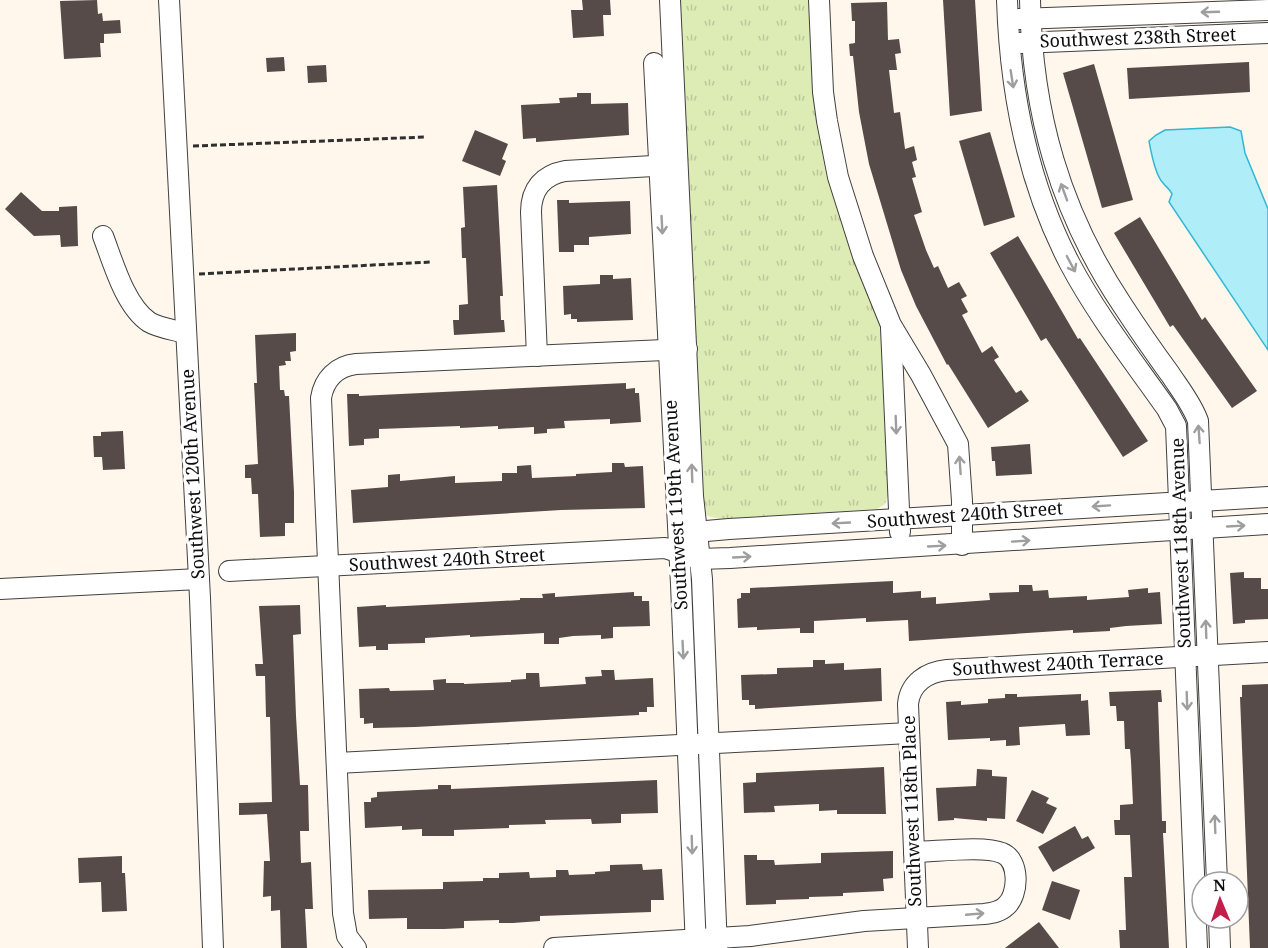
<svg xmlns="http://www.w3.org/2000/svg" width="1268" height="948" font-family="'Noto Serif',serif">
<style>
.grass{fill:url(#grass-tufts)}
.water{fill:#afedf9;stroke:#32b6d3;stroke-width:1.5}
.building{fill:#564b49}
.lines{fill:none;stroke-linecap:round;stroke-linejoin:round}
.minor-casing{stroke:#404040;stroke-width:22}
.path{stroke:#2f2f2f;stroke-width:3;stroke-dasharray:6 3;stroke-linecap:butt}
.minor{stroke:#fff;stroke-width:20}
.oneway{stroke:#9e9e9e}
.labels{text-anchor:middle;stroke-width:6;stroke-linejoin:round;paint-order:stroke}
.street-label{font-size:18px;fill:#0d0d0d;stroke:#fff}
</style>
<defs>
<pattern id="grass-tufts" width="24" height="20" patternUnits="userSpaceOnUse" patternTransform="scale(1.5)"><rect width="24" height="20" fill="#ddebb5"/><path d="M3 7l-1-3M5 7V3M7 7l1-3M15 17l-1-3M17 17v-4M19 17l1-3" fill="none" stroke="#bcc89a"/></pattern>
</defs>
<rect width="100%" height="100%" fill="#fff7ec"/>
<polygon class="grass" points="675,0 811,0 811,45 881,325 890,490 885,504 877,509 720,519 708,516 703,511"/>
<path class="water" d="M1230 127 1241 131 1245 153 1268 209V350L1169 202 1172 194C1169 188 1167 188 1163 183 1155 175 1151 152 1149 141L1156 135 1165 130Z"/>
<g class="building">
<polygon points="97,0 98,14 102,13 103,21 120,20 121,33 104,34 104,43 100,43 101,57 64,59 60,1"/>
<polygon points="582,0 610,0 611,15 603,15 604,36 573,38 571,10 583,10"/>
<polygon points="943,0 975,0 982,111 950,116"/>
<polygon points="887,2 888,40 899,39 901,53 895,54 897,70 889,70 894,113 900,112 905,149 914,146 917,160 912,162 916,177 912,178 922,212 914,215 926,250 934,268 938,266 948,288 959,282 967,296 961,299 968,312 962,315 982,353 992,346 999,357 994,360 1016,393 1021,390 1029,401 988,428 948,364 947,365 916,306 901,270 869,164 859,112 853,56 850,56 849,44 855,43 855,21 852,21 851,3"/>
<polygon points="284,57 285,71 267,72 266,58"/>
<polygon points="1249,62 1250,92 1129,99 1127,68"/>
<polygon points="1094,64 1133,200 1102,208 1063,73"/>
<polygon points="326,65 327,82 308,83 307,66"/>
<polygon points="577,93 591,93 591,104 628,103 629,135 536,142 536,138 523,139 521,105 560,103 559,98 577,97"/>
<polygon points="475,130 508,144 502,159 506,161 500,176 462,161"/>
<polygon points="990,132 1015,217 984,226 959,141"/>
<polygon points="497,185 503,296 500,296 501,320 504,320 505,332 454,335 453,320 459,320 459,305 468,304 466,258 462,258 461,228 465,227 463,187"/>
<polygon points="21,192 42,211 59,211 59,207 77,206 78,246 61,247 60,235 34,236 5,209"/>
<polygon points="557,200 569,200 569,203 630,201 631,234 589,237 589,245 574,245 574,252 559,252"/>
<polygon points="1140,217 1202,320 1205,317 1257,391 1232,408 1173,325 1170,327 1114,233"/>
<polygon points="1018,236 1078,339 1080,338 1148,441 1123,457 1046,338 1041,341 990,253"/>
<polygon points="600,275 613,275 613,279 631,278 633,320 577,322 577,319 571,319 571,314 564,315 563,286 600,284"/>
<polygon points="296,333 296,351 290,352 291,361 285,361 286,365 279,366 280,390 284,390 285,396 289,396 294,492 294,523 285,523 285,536 260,537 258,494 252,494 251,478 245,478 245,465 258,464 254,383 257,383 255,335"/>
<polygon points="626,383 626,389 635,388 635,393 639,393 641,422 610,424 610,419 564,421 565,428 547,429 547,433 534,434 534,427 498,429 498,426 460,428 460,426 379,429 379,438 364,439 364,445 349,446 347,394 359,394 359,396"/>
<polygon points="123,431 125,469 103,470 102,457 94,457 93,436 101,436 101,432"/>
<polygon points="1030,444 1032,474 996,476 995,461 992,461 991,447"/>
<polygon points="612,463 624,463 625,467 643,466 645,508 561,510 353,523 351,490 388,487 388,475 400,474 400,481 455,476 455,483 502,481 502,473 517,473 517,466 531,465 532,478 576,476 576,474 612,472"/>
<polygon points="1244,572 1244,578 1261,578 1261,589 1268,589 1268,619 1245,620 1245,623 1233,624 1230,573"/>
<polygon points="893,581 893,593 921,591 921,598 936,597 936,604 990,600 989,593 1019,592 1019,585 1032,585 1033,591 1048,590 1049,598 1087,596 1087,600 1129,597 1128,590 1148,588 1148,593 1160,592 1162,624 1126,626 1110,628 1110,631 1073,633 1073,630 909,641 908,620 866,622 866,618 814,621 814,633 800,633 800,628 757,630 757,627 738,628 737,599 741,598 741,593 750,593 750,588"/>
<polygon points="634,592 634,596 642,596 642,601 649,601 650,626 613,627 613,638 601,639 601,635 573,636 559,638 559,644 544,644 544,633 470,637 470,635 425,638 425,643 388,644 388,650 376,650 376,646 359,647 357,607 386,605 386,607 520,600 520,598 543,598 542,594 555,593 555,597"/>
<polygon points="300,605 301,634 293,635 296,716 300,785 308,785 309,831 300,831 301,863 311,862 313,909 305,909 307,948 281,948 280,910 271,911 271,896 263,897 264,861 270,861 267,814 239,815 239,803 272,802 270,717 266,717 265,676 256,676 255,664 263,664 259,606"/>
<polygon points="813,660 825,660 825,664 844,663 844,670 881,668 882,701 755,709 755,705 749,705 749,700 742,700 741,675 777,674 777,668 813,667"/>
<polygon points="601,670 614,670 615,680 653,678 654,707 647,707 647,712 639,712 639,715 415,727 373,728 373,723 364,724 364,718 360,718 359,689 389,688 390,691 434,690 433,680 446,679 446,683 464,683 464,684 511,682 511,680 526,679 526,673 539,673 540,687 586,684 585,677 602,676"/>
<polygon points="1268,684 1268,948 1250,948 1240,697 1242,697 1242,685"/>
<polygon points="1161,690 1162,702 1158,702 1162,821 1166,821 1166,833 1163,833 1169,948 1120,948 1119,930 1126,930 1124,877 1132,877 1130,835 1115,835 1114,820 1120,820 1120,805 1133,804 1131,761 1130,749 1125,749 1124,721 1117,721 1116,706 1110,706 1109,692"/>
<polygon points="1005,694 1017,694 1017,697 1081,694 1081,701 1088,700 1090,735 1066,736 1065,724 1019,727 1020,745 1006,746 1006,740 990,741 990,738 948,740 946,702 961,701 961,705 988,703 988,699 1005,698"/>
<polygon points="884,767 886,814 837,814 837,810 819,811 819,804 774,806 775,812 744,813 743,783 756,782 756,773"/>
<polygon points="977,769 992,770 992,776 1007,777 1005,819 987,818 987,821 954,818 954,820 938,821 936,788 976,786"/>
<polygon points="657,780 658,813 621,814 621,823 592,824 591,819 545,820 546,824 509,825 509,828 454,830 454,836 422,836 422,829 402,830 402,826 365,828 364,802 371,802 371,798 377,797 377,792 438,789 438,785 451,785 451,789"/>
<polygon points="1032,790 1049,798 1046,803 1057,808 1043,834 1016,821"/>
<polygon points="1075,826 1082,839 1088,836 1095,848 1053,872 1038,847"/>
<polygon points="893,851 893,878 883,879 884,891 843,893 843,896 809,897 809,899 776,900 776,904 746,905 744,855 757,855 757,860 774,860 775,865 821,863 821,853"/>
<polygon points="122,856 122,873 125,873 127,911 102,912 101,882 79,883 78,858"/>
<polygon points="642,864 643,870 662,869 664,900 651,900 651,912 540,916 540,921 513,923 499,923 499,920 464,921 464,928 444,929 407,929 407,918 369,919 368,890 443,889 443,882 483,881 483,878 499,878 499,873 529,872 530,878 556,877 556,870 568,870 569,875 595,874 595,872 610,871 610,865"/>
<polygon points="1052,881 1080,890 1070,920 1042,910"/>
<polygon points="1039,922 1059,948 1005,948"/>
</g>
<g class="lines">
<g class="minor-casing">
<g id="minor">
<polyline points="169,0 200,598 213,948"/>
<polyline points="670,0 693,496 702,579 717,948"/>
<polyline points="819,0 823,92 827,121 838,177 863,256 891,325 921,375 958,444 962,501 962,545"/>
<path d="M1007 0C1010 93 1027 182 1070 264 1097 315 1134 362 1167 409L1176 426 1197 948"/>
<path d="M1030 0C1032 113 1060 212 1123 306 1138 329 1154 352 1170 374 1180 389 1192 404 1198 421L1217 882"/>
<polyline points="1019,19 1268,10"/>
<polyline points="1020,43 1268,33"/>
<polyline points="654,63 681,584 696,948"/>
<path d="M103 236C113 262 125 306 149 322 159 328 175 330 185 333"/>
<polyline points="891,328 900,532"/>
<path d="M537 356 531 212C531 189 543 175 565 171L671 165"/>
<polyline points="685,537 695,532 729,529 1268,497"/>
<polyline points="229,571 665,548 699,559 730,558 1268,524"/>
<polyline points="0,589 199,579"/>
<polyline points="337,763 909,733"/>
<polyline points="1219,918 1220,948"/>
<path d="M356 948 347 936 343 913 321 398C324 379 337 366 356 364L687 349"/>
<path d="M554 948 750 936 864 921 984 914C992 913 1000 912 1006 906 1019 895 1020 860 1002 853 984 845 935 852 914 852"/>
<path d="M918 948 908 704C910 683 927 672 947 670L1268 652"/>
</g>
</g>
<g class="path">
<polyline points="193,146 426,137"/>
<polyline points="199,274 431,262"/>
</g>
<use href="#minor" class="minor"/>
</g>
<defs><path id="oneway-shaft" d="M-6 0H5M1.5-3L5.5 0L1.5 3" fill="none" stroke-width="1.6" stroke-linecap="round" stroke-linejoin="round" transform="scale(1.5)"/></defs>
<g class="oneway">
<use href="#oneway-shaft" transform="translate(1210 12) rotate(178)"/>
<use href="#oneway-shaft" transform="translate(1012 79) rotate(81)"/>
<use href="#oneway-shaft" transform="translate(1064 192) rotate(-110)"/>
<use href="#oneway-shaft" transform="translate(662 225) rotate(87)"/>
<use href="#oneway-shaft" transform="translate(1071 264) rotate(62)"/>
<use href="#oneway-shaft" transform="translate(896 425) rotate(88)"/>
<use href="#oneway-shaft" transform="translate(1199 434) rotate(-94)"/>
<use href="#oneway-shaft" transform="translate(960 465) rotate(-94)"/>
<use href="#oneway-shaft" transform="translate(692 473) rotate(-92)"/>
<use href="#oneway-shaft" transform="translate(1101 506) rotate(176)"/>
<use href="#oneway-shaft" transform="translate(841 523) rotate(177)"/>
<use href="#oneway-shaft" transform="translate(1236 526) rotate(-3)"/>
<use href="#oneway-shaft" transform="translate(1021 541) rotate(-4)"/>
<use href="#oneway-shaft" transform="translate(937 546) rotate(-3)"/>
<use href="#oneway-shaft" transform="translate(742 557) rotate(-3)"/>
<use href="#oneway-shaft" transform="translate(1206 629) rotate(-92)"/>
<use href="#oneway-shaft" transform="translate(683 650) rotate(87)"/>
<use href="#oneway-shaft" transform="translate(1187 701) rotate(88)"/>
<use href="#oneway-shaft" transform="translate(1215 824) rotate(-92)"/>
<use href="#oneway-shaft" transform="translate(692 845) rotate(88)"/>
<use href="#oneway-shaft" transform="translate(975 914) rotate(-5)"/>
</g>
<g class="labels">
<g class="street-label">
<text transform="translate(1138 38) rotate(-2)" y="6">Southwest 238th Street</text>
<text transform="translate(193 474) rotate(-93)" y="6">Southwest 120th Avenue</text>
<text transform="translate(676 505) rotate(-93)" y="6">Southwest 119th Avenue</text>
<text transform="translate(965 515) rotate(-4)" y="6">Southwest 240th Street</text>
<text transform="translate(1181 543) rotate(-92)" y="6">Southwest 118th Avenue</text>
<text transform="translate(447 560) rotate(-3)" y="6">Southwest 240th Street</text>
<text transform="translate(1058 664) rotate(-3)" y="6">Southwest 240th Terrace</text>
<text transform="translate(912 811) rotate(-92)" y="6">Southwest 118th Place</text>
</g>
</g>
<g transform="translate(1220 900) rotate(358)"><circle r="28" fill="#ffffff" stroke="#9e9e9e" stroke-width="1.5"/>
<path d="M0-4.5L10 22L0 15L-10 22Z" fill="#c31f4b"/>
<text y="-9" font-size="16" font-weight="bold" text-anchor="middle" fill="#0d0d0d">N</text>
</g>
</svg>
